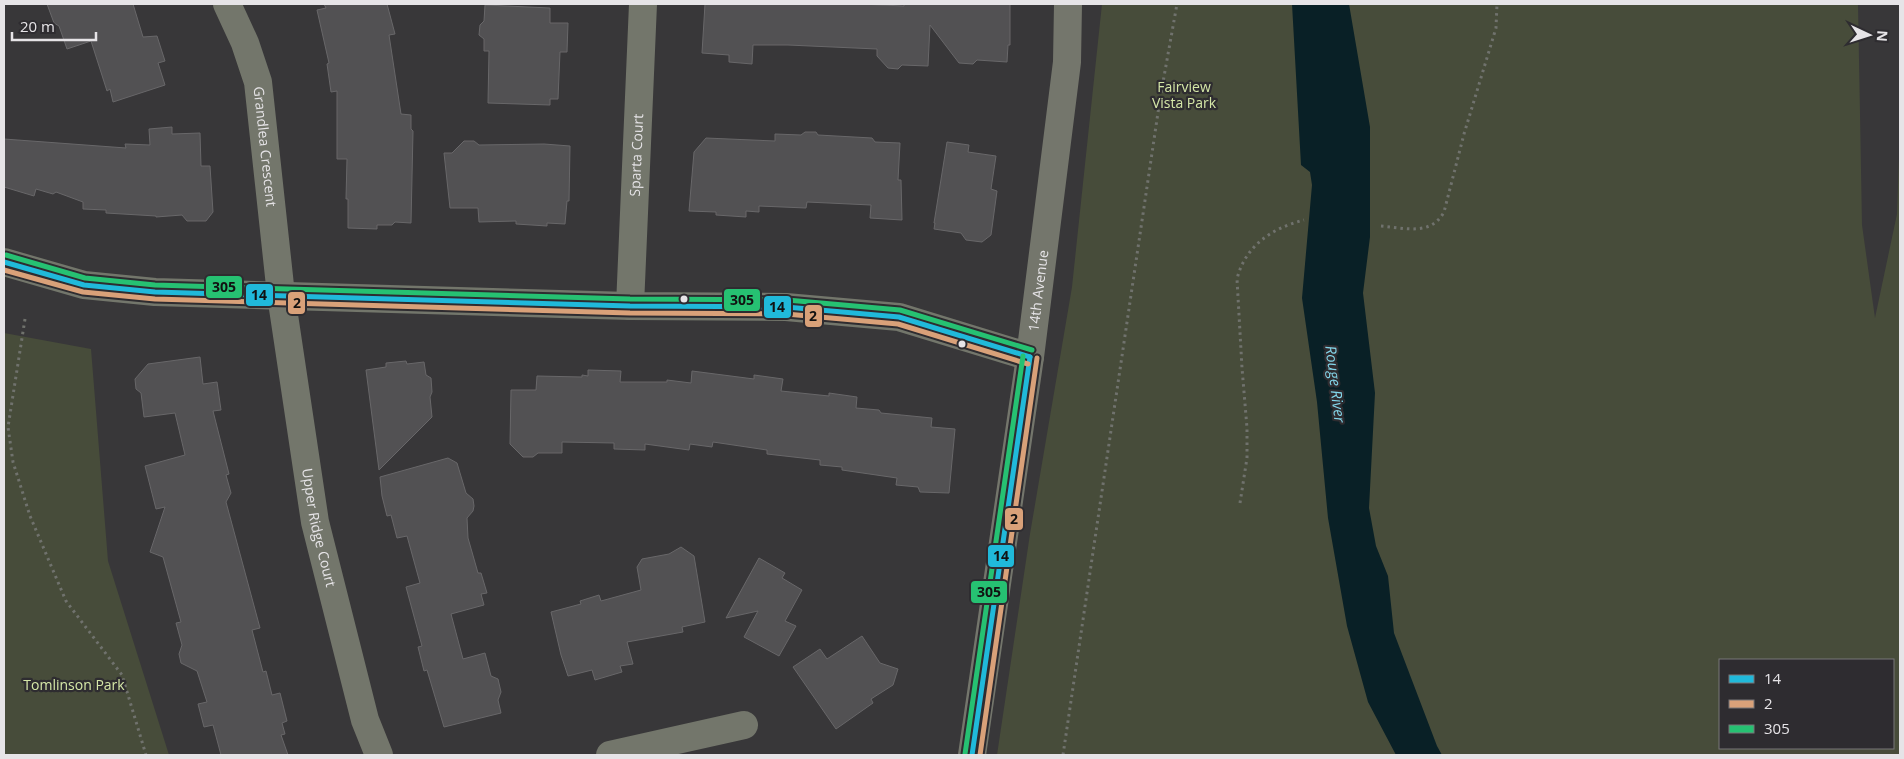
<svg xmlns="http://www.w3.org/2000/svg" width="1904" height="759" font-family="'Open Sans',sans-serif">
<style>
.green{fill:#474c3a;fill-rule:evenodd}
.water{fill:#092026}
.building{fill:#525153;stroke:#686769}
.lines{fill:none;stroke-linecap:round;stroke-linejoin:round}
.path{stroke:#70726d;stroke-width:3;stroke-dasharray:2.5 4;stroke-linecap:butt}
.minor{stroke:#73766b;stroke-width:28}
.major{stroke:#74766c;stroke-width:28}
.bus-1-casing{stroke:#2e2c30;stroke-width:9}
.bus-2-casing{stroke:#2e2c30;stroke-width:9}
.bus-3-casing{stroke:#2e2c30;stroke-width:9}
.bus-1{stroke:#20b9da;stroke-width:5}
.bus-2{stroke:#d9a179;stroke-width:5}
.bus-3{stroke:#26c172;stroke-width:5}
.bus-dot{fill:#e6e4e7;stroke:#2e2c30;stroke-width:2}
.labels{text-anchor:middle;stroke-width:4.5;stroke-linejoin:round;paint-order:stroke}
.park-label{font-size:14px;fill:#d5e7a7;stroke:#2e2c30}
.street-label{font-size:14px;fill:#e6e4e7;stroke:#2e2c30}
.water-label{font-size:15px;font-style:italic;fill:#83d6ea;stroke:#2e2c30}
.line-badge{stroke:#2e2c30;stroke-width:2}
.pale-badge-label{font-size:14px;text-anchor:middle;font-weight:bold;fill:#111}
</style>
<rect width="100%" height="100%" fill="#383739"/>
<g class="green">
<path d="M1102 4H1858L1862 225 1875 318 1897 214 1900 130V755H997L1030 534 1072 287ZM1720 660H1893V748H1720Z"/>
<polygon points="4,333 91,349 108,561 169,755 4,755"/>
</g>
<polygon class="water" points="1292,4 1349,4 1370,127 1370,237 1363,293 1375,393 1369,508 1376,546 1388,576 1394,633 1437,746 1442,755 1396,755 1368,702 1347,626 1328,518 1317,402 1302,298 1312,185 1310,172 1301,165"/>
<g class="building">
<polygon points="47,4 133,4 143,37 157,36 165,61 158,63 165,85 113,102 110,89 107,91 91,41 67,49 59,26 54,23"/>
<polygon points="324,4 387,4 395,34 389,35 401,114 411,115 411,129 413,131 411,223 395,222 392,225 377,225 377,229 348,228 348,199 346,199 347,159 337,159 337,91 331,92 327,64 329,63 317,10 326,8"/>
<polygon points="705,4 860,4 904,6 904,4 1010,4 1010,45 1008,45 1007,62 977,60 973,64 959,63 930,25 928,66 902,65 898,69 888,68 877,56 877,49 788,45 753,45 752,64 729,62 729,55 702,53"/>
<polygon points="485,5 550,8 550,23 568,23 567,52 560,52 558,99 550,99 550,105 488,103 489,51 484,51 484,39 479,35 480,25 484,21"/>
<polygon points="172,127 172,134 200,133 201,166 210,166 213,212 206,221 187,221 182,215 156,217 156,216 106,213 106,210 83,209 83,202 56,192 53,194 36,189 34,196 4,187 4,139 126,148 125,144 150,145 149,129"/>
<polygon points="805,132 816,132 818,135 872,138 875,142 900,143 898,180 901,180 902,220 870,218 871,205 807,202 806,208 759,206 759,212 746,211 746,217 716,215 716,212 689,211 694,152 706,138 775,141 775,134 801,135"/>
<polygon points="464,141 474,141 479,145 544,144 570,146 569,201 567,201 565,224 547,223 547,226 516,224 516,221 479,222 478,208 450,208 444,153 452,153"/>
<polygon points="947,142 969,145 968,152 996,156 991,189 997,191 991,235 982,242 966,240 961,233 934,229 935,223 934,223"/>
<polygon points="200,357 203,384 217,382 221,410 213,411 229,474 226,475 231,493 226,502 260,628 252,630 263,672 266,671 272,695 280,693 287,721 282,723 285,734 281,735 288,755 221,755 213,725 204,727 198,704 207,702 197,671 181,663 179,654 182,645 176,623 181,622 163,557 150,552 165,507 156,509 145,466 185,455 175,413 144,417 141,393 136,389 135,379 148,364"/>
<polygon points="406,361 407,364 424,362 426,375 431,378 432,392 430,397 432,417 379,470 366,370 386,367 386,363"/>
<polygon points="588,370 621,371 620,382 667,382 667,380 691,383 692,371 754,379 754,375 783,379 781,391 829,396 829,393 857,397 856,408 879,410 881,413 932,418 931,427 955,429 949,493 920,492 918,487 896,485 897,478 842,470 842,467 820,465 820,460 767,454 767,450 713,442 712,447 690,444 689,450 645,444 645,450 614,449 614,443 562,442 562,453 538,453 533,457 523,457 510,444 511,390 536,390 537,376 582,377 582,375 588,376"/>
<polygon points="448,458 457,463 466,493 473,499 474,506 473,511 467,518 468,538 478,573 481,573 487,593 481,594 484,605 451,614 463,659 485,653 491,676 498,679 501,692 498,700 501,713 444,727 427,670 424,671 418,647 422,646 406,587 420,583 407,536 397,538 391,515 387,516 382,496 380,477"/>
<polygon points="681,547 694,556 705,622 682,627 683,632 627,642 633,664 620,666 622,672 595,680 592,670 568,676 561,655 551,612 581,604 580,601 599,595 601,601 641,590 637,567 642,559 669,554"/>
<polygon points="759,558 785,573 782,578 802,590 785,621 796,626 779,656 744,637 758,611 726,618"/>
<polygon points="862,636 880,663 898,669 893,685 871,699 873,703 836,729 793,667 820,649 827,659"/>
</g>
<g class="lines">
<g class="path">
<path d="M1381 226C1405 228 1431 236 1444 212L1464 134 1496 28 1497 4"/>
<polyline points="25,319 8,427 13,462 30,516 66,601 122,675 146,755"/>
<path d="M1240 503 1247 458V428L1242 368 1237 279C1245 246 1272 228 1304 220"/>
<polyline points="1063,755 1160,99 1177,4"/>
</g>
<g class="minor">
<path id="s1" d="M227 4 245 43 258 82 281 295 315 522 365 720 379 755"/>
<polyline points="4,262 84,285 155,292 630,306 786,307 899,317 1030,357"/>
<path id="s2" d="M630 306 643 4"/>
<polyline points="610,755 744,725"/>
</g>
<path class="major" id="s3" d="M972 755 1030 357 1067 62 1068 4"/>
<g class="bus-1-casing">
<g id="bus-1">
<polyline points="4,262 84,285 155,292 630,306 786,307 899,317 1030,357"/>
<polyline points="972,755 1030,357"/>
</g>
</g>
<g class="bus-2-casing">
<g id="bus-2">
<polyline points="4,270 83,292 155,299 630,313 786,314 898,324 1028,364"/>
<polyline points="980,755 1037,358"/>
</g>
</g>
<g class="bus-3-casing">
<g id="bus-3">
<polyline points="6,255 85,278 155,285 630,299 787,300 900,310 1032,350"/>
<polyline points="965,754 1023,356"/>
</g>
</g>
<use href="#bus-1" class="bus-1"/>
<use href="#bus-2" class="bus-2"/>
<use href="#bus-3" class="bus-3"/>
</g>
<g class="bus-dot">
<circle cx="684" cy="299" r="4.5"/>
<circle cx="962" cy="344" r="4.5"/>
</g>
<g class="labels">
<g class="park-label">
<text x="1184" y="92">Fairview<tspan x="1184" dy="16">Vista Park</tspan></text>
<text x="74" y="690">Tomlinson Park</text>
</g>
<g class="street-label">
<text dy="5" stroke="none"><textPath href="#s1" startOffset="149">Grandlea Crescent</textPath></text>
<text dy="5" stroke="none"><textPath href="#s2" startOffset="151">Sparta Court</textPath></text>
<text dy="5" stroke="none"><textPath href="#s3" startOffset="469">14th Avenue</textPath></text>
<text dy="5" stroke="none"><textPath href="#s1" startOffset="534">Upper Ridge Court</textPath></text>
</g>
<g class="water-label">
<text transform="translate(1335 384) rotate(83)" y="5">Rouge River</text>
</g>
</g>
<g class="line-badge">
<rect x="205" y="275" width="38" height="24" rx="5" fill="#26c172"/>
<rect x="245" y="283" width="29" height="24" rx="5" fill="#20b9da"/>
<rect x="723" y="288" width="38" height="24" rx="5" fill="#26c172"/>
<rect x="287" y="291" width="19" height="24" rx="5" fill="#d9a179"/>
<rect x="763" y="295" width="29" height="24" rx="5" fill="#20b9da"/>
<rect x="804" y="304" width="19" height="24" rx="5" fill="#d9a179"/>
<rect x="1004" y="507" width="20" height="24" rx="5" fill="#d9a179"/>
<rect x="987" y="544" width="28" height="24" rx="5" fill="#20b9da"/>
<rect x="970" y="580" width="38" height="24" rx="5" fill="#26c172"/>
</g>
<g class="pale-badge-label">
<text x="224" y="292">305</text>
<text x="259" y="300">14</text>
<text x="742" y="305">305</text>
<text x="297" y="308">2</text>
<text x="777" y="312">14</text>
<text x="813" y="321">2</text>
<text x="1014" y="524">2</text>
<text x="1001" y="561">14</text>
<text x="989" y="597">305</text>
</g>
<rect width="1904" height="759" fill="none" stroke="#e6e4e7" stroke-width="10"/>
<rect x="1719" y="659" width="175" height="90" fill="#2e2c30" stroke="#787679"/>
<rect x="1729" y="675" width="25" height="8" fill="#20b9da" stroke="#787679"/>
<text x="1764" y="684" font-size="15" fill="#e6e4e7">14</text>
<rect x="1729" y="700" width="25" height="8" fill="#d9a179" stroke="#787679"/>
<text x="1764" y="709" font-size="15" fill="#e6e4e7">2</text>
<rect x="1729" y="725" width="25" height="8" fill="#26c172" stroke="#787679"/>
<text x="1764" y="734" font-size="15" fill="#e6e4e7">305</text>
<g transform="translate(1869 35) rotate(94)" stroke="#2e2c30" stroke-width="4" paint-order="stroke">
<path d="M0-4L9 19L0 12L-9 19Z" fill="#e6e4e7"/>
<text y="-8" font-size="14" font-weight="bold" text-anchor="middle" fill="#e6e4e7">N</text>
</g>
<path d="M12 32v8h84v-8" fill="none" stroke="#e6e4e7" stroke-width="2.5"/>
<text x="20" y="32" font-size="15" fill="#e6e4e7" stroke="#2e2c30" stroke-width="4" paint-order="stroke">20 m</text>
</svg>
